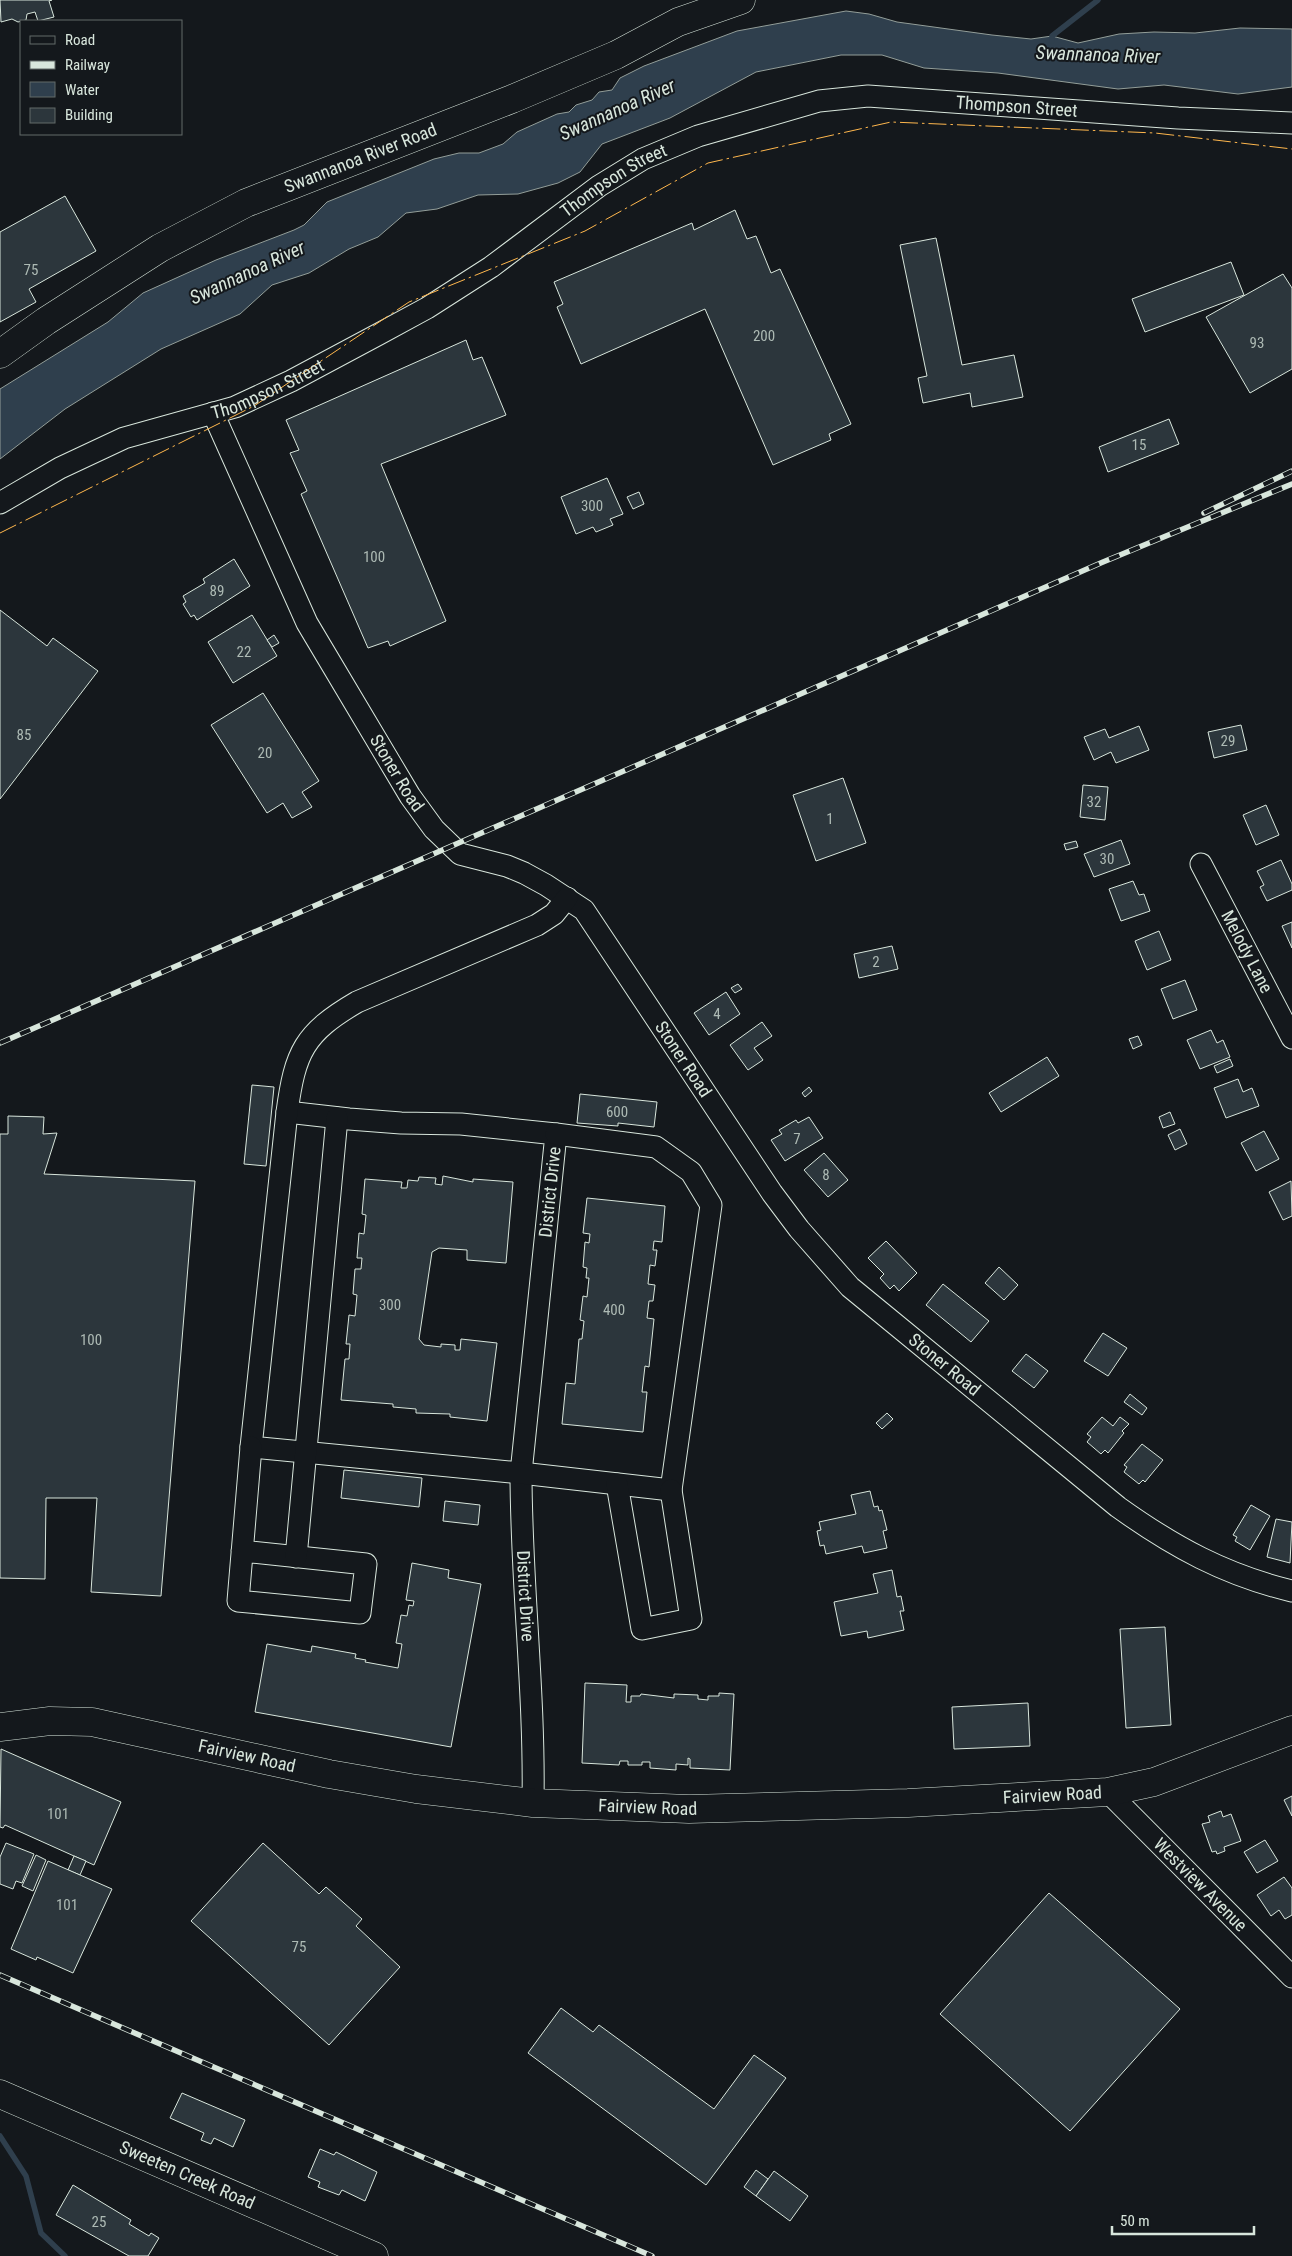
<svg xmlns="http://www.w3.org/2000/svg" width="1292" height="2256" font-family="'Roboto Condensed',sans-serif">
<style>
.water{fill:#2f3f4d;stroke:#939e99}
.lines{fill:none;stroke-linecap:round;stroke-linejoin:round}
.stream{stroke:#2f3f4d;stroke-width:5.5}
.building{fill:#2c363c;stroke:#d8e6dc}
.minor-casing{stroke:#d8e6dc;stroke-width:23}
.major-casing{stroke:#d8e6dc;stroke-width:29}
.minor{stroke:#14181c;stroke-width:21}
.major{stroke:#14181c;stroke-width:28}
.rail-casing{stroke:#d8e6dc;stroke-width:5.5}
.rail{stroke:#14181c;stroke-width:4;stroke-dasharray:11;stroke-linecap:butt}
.power{stroke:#ffb74d;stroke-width:1;stroke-dasharray:18 4 2.5 4;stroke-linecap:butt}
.labels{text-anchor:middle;stroke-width:4;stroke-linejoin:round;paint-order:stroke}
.number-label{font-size:15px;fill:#adbab4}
.street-label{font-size:18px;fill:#d8e6dc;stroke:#14181c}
.water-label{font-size:19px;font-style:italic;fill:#d8e6dc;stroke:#14181c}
</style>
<rect width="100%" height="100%" fill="#14181c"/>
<polygon class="water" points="846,11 869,14 897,22 992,35 1031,39 1052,36 1078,43 1119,34 1154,32 1195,33 1240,28 1292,29 1292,87 1238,94 1164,85 1118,89 998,73 924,68 882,55 841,55 756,72 670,118 602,144 580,172 558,183 518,194 478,195 437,209 406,213 378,237 349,249 309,273 272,285 240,314 161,349 65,409 0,459 0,389 108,322 143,293 216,260 294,230 304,225 327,202 434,159 459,153 479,153 503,144 517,132 557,114 569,112 576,105 592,100 599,92 612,90 620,78 644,66 737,31"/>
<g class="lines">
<g class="stream">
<polyline points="1052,41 1052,36 1098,0"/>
<polyline points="0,2136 26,2176 41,2233 65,2256"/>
</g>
</g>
<g class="building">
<polygon points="0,0 52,0 49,1 54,17 38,21 35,12 27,14 26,20 18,22 12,19 1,22"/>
<polygon points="65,196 96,251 29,289 36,302 0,322 0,232"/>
<polygon points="735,210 747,239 756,236 771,273 780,269 851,424 829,434 831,440 773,465 705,309 581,364 557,307 563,304 554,282 692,223 694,230"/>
<polygon points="936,238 962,365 1014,355 1023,397 972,407 970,393 923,403 918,378 927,376 900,245"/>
<polygon points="1231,262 1244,295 1145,332 1132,299"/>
<polygon points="1283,274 1292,288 1292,369 1250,393 1206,317"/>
<polygon points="466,340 473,360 482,357 506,415 381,464 446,621 390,646 388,641 368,648 301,494 307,491 290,453 299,450 286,420"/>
<polygon points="1169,419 1179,444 1108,472 1099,447"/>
<polygon points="607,478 623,514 610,519 613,525 596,532 593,527 576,534 561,497"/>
<polygon points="639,492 644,504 633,509 627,497"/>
<polygon points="234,559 250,586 197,620 194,615 191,617 183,604 186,602 183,596 205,583 203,579"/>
<polygon points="0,610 47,646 53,638 98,671 0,799"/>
<polygon points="252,615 277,656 233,683 208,642"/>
<polygon points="274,635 279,643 272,647 267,640"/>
<polygon points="263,693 319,781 302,792 312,807 292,818 283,803 267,813 211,725"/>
<polygon points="1241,725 1247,750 1214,758 1208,732"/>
<polygon points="1139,726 1149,750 1116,763 1111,752 1094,760 1084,737 1105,729 1109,738"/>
<polygon points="843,778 866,843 816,861 793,795"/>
<polygon points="1083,785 1108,787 1105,820 1080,817"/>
<polygon points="1266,805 1279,835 1256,845 1243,815"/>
<polygon points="1121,840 1130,864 1094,877 1084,854"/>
<polygon points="1076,841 1078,847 1066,850 1064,844"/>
<polygon points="1281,860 1292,884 1292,890 1267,901 1260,887 1264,885 1257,871"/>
<polygon points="1133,881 1139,895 1144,894 1150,911 1121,921 1109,889"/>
<polygon points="1292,922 1292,948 1282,926"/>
<polygon points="1159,931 1171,960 1147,970 1135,941"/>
<polygon points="892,946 898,969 859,978 854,954"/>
<polygon points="1185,980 1197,1010 1173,1019 1161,989"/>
<polygon points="738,984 742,989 735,993 731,988"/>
<polygon points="726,992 740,1014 709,1035 694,1013"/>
<polygon points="762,1022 772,1036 754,1048 763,1060 748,1070 730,1045"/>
<polygon points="1211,1030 1217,1043 1223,1040 1230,1057 1200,1069 1187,1040"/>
<polygon points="1138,1036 1142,1045 1133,1049 1129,1039"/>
<polygon points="1047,1057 1059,1076 1001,1112 989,1093"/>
<polygon points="1230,1059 1233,1066 1217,1073 1214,1066"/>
<polygon points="1238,1079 1243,1092 1252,1088 1259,1106 1226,1118 1214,1088"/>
<polygon points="252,1085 274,1087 266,1166 244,1164"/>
<polygon points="809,1087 812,1091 805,1097 802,1093"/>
<polygon points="580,1094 657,1102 654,1127 618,1123 618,1126 577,1123"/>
<polygon points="1170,1112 1175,1124 1163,1128 1159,1117"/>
<polygon points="8,1116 44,1117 43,1134 57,1133 44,1174 195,1181 161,1596 91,1592 97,1498 46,1498 45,1579 0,1578 0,1134 8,1134"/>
<polygon points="809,1117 823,1138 785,1161 771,1140 782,1134 779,1130 796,1120 798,1123"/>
<polygon points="1180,1129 1187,1144 1175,1150 1168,1135"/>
<polygon points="1264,1131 1279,1159 1256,1171 1241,1143"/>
<polygon points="824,1153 848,1180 828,1197 804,1170"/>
<polygon points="443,1176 473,1182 473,1179 513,1182 506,1263 467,1260 467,1250 439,1248 432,1252 419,1339 424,1345 441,1347 441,1344 455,1345 455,1350 460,1350 461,1339 497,1343 487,1421 450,1417 450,1414 416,1413 416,1409 393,1407 393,1404 341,1400 345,1359 349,1359 350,1344 346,1344 349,1315 355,1316 357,1295 353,1294 355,1269 361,1269 362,1258 357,1258 359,1233 364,1234 366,1215 362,1214 365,1179 402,1182 401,1188 407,1188 408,1180 418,1181 419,1177 436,1178 435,1184 442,1185"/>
<polygon points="1291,1181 1292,1216 1283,1220 1269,1192"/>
<polygon points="587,1198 665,1206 662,1242 654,1241 653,1250 657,1250 655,1266 650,1265 648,1284 655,1285 653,1301 649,1301 647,1318 654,1319 649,1367 645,1366 642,1392 647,1392 643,1432 562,1424 566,1383 575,1384 579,1339 582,1339 584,1321 580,1320 583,1296 587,1297 589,1278 586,1278 587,1268 583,1267 585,1242 589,1243 590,1234 583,1233"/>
<polygon points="886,1241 917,1273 899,1291 894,1285 890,1289 880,1278 884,1274 868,1258"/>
<polygon points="999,1267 1018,1285 1004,1300 985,1283"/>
<polygon points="943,1284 989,1321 971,1342 926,1305"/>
<polygon points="1103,1333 1127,1348 1108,1376 1084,1361"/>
<polygon points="1026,1354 1048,1371 1034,1388 1012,1371"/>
<polygon points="1130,1394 1147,1408 1142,1415 1124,1402"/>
<polygon points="887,1413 893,1419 882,1429 876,1423"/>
<polygon points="1102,1417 1113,1426 1120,1417 1129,1424 1122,1431 1124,1433 1108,1453 1105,1450 1101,1454 1087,1442 1091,1437 1087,1434"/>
<polygon points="1142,1444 1163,1460 1145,1482 1143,1480 1139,1484 1124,1472 1127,1467 1124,1465"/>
<polygon points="344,1470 422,1478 419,1507 341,1498"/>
<polygon points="870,1491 874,1507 878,1506 879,1511 882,1510 887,1530 883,1531 887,1548 864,1553 862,1546 826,1554 824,1545 820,1546 817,1531 821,1530 819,1522 856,1514 851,1495"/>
<polygon points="445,1501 480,1505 478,1525 443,1521"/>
<polygon points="1251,1505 1270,1516 1250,1550 1235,1541 1237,1537 1233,1535"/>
<polygon points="1276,1519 1292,1522 1290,1563 1267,1557"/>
<polygon points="412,1563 449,1570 448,1578 481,1584 451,1747 255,1712 267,1644 311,1652 312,1646 356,1654 355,1658 366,1660 365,1662 398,1668 402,1644 396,1643 401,1615 407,1616 409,1605 413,1606 414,1601 406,1600"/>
<polygon points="892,1570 897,1597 901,1596 904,1611 900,1611 904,1630 868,1638 867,1631 841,1636 834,1602 878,1593 873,1574"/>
<polygon points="1165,1627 1171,1725 1126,1728 1120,1629"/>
<polygon points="585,1683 627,1685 626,1702 631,1702 631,1696 640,1696 641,1694 674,1698 674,1694 698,1695 698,1699 708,1700 708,1696 719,1696 719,1693 734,1694 730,1770 690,1768 690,1759 688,1758 688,1765 676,1764 676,1770 650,1768 650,1762 642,1762 642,1765 628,1765 628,1761 620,1761 619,1765 582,1763"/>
<polygon points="1028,1703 1030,1746 954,1749 952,1707"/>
<polygon points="1,1749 121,1802 94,1865 5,1825 3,1828 0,1827"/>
<polygon points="1292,1796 1292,1816 1284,1800"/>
<polygon points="1221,1811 1223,1817 1231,1814 1241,1841 1224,1847 1225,1851 1217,1854 1216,1851 1212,1852 1202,1824 1210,1822 1208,1816"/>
<polygon points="1265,1840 1278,1861 1257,1873 1244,1852"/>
<polygon points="6,1843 34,1854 22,1883 16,1881 13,1889 0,1884 0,1857"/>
<polygon points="263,1843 319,1894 326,1887 362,1919 356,1926 400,1967 329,2045 191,1921"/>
<polygon points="36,1855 46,1860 33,1891 22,1886"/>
<polygon points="74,1856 86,1861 80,1875 68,1870"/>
<polygon points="48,1861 112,1889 73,1973 37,1957 36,1960 11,1949"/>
<polygon points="1284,1877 1292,1888 1292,1915 1285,1919 1279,1910 1271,1916 1257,1895"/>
<polygon points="1049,1893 1180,2009 1070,2131 940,2014"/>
<polygon points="561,2008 593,2032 599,2025 714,2109 754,2055 786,2078 706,2185 528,2053"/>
<polygon points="182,2093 245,2120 233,2147 214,2138 211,2144 201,2140 204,2133 170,2118"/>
<polygon points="320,2149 334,2155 336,2152 377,2172 365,2201 342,2190 339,2195 318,2187 320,2182 308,2177"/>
<polygon points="756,2170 768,2179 756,2196 744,2187"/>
<polygon points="774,2171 808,2196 790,2221 756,2196"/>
<polygon points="73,2185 131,2220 129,2224 149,2236 151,2233 159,2238 148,2256 129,2256 56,2215"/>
</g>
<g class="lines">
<g class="minor-casing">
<g id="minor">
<path id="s1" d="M213 413 307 623 410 796 434 829 460 854 507 866 524 873 546 885 584 910 772 1193 799 1229 850 1287 1118 1507C1174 1547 1225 1575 1292 1591"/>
<path id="s2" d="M0 503 60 468 124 438 235 407 291 381 379 334 427 308 491 267 599 186 643 159 698 136 819 101 868 96 1178 118 1292 123"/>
<path id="s3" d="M1201 864 1292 1038"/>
<path id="s4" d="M287 1112 349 1119 401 1123 461 1124 556 1134 521 1473C521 1583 535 1693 533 1803"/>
<path d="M556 1134 656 1147 691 1172 711 1205 671 1490 521 1473 251 1447 287 1112C295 1052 304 1033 357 1002L537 925 554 914 567 898"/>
<polyline points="617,1484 642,1629 691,1619 671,1490"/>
<polyline points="242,1551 366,1564 360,1613 238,1601 251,1447"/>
<polyline points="296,1557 337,1118"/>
<path id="s5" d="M1108 1792 1292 1977"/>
</g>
</g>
<g class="major-casing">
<g id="major">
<path id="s6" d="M0 354 46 321 160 248 246 203 512 99 616 55 678 22 741 0"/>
<path id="s7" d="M0 1727 50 1721 92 1722 329 1774 416 1789 533 1803 689 1809 908 1803 1108 1792 1154 1782 1292 1730"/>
<path id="s8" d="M0 2094 374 2256"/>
</g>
</g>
<use href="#minor" class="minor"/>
<use href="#major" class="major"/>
<g class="rail-casing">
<g id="rail">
<polyline points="1204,513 1292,471"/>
<polyline points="0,1043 1103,562 1292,484"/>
<polyline points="0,1975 652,2256"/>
</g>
</g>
<use href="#rail" class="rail"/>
<polyline class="power" points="0,533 254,406 409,302 585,231 708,163 891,122 1155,133 1292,149"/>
</g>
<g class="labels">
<g class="number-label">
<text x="31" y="275">75</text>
<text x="764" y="341">200</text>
<text x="1257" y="348">93</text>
<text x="1139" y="450">15</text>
<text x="592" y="511">300</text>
<text x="374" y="562">100</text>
<text x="217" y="596">89</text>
<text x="244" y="657">22</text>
<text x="24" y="740">85</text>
<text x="1228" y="746">29</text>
<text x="265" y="758">20</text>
<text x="1094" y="807">32</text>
<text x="830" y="824">1</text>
<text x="1107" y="864">30</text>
<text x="876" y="967">2</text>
<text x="717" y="1019">4</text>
<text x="617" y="1117">600</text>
<text x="797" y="1144">7</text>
<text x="826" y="1180">8</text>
<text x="390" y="1310">300</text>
<text x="614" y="1315">400</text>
<text x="91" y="1345">100</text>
<text x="58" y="1819">101</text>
<text x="67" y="1910">101</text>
<text x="299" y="1952">75</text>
<text x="99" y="2227">25</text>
</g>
<g class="street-label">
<text dy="6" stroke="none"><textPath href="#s2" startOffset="1118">Thompson Street</textPath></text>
<text dy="6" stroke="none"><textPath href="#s6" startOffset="412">Swannanoa River Road</textPath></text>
<text dy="6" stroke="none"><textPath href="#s2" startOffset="698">Thompson Street</textPath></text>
<text dy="6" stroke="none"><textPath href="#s2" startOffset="292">Thompson Street</textPath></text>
<text dy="6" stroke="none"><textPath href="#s1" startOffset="405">Stoner Road</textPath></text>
<text dy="6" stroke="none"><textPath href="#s3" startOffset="99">Melody Lane</textPath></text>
<text dy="6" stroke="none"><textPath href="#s1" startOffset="825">Stoner Road</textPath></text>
<text transform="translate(550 1192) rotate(-84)" y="6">District Drive</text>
<text dy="6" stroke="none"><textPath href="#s1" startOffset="1230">Stoner Road</textPath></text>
<text dy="6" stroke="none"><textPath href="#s4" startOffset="734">District Drive</textPath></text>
<text dy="6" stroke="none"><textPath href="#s7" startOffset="251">Fairview Road</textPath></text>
<text dy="6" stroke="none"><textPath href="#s7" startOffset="1061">Fairview Road</textPath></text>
<text dy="6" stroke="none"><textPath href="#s7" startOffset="656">Fairview Road</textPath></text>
<text dy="6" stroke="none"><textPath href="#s5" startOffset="131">Westview Avenue</textPath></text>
<text dy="6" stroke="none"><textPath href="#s8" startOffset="204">Sweeten Creek Road</textPath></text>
</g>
<g class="water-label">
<text transform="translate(1098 54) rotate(2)" y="7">Swannanoa River</text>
<text transform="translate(617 109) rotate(-24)" y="7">Swannanoa River</text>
<text transform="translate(247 272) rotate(-25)" y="7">Swannanoa River</text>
</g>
</g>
<rect x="20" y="20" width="162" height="115" fill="#14181c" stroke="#626a69"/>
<rect x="30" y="36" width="25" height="8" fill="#14181c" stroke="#626a69"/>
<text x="65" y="45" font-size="15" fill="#d8e6dc">Road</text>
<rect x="30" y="61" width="25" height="8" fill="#d8e6dc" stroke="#626a69"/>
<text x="65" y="70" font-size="15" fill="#d8e6dc">Railway</text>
<rect x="30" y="82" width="25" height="15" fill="#2f3f4d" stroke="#626a69"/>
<text x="65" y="95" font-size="15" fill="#d8e6dc">Water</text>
<rect x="30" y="108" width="25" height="15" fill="#2c363c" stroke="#626a69"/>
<text x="65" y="120" font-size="15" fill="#d8e6dc">Building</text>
<path d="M1112 2226v8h142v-8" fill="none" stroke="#d8e6dc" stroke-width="2.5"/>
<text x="1120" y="2226" font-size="15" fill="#d8e6dc" stroke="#14181c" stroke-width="4" paint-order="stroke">50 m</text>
</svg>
